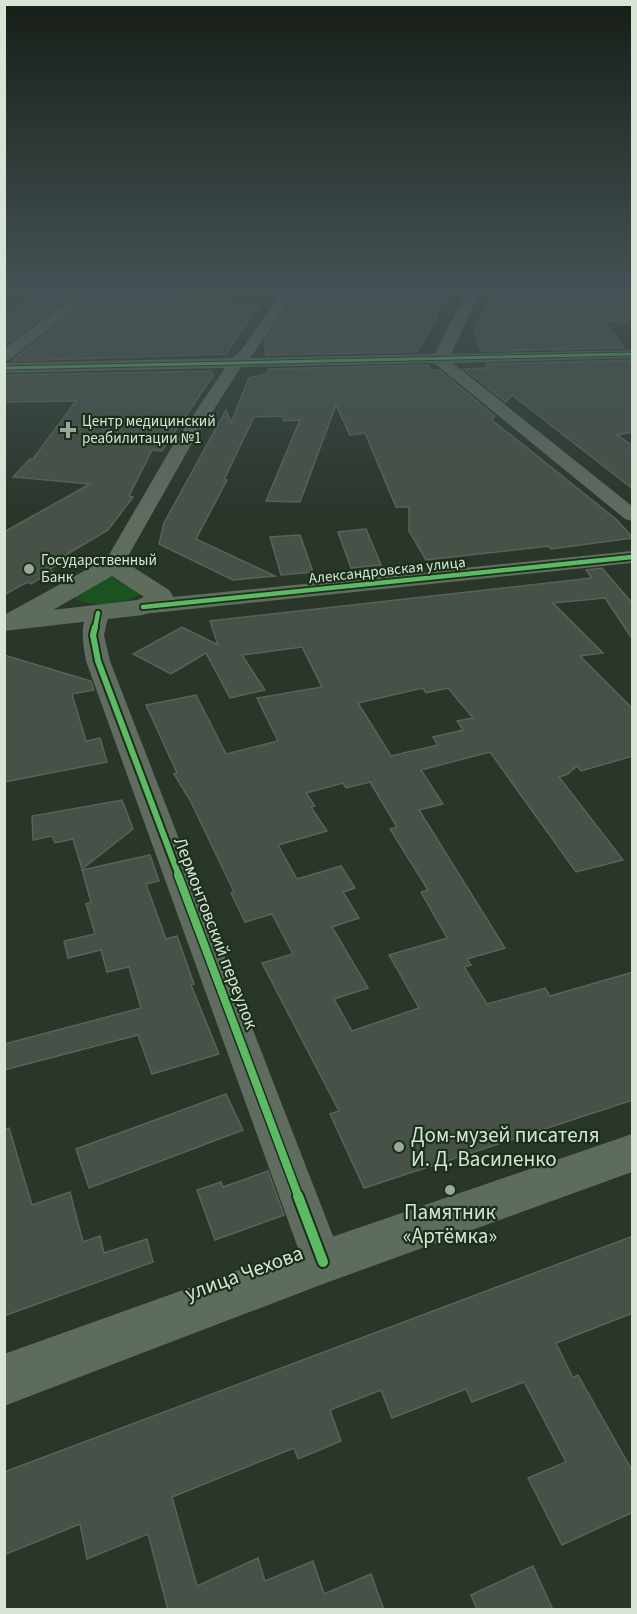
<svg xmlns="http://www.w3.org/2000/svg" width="637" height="1614" font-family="'Source Sans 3',sans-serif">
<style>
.green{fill:#1a531f}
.building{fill:#475147;stroke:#596358;stroke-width:1.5;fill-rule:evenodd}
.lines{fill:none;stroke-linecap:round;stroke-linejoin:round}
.minor{fill:#606c60;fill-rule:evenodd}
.major{fill:#5e6c5e;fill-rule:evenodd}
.tram{stroke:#667066;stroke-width:1.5}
.cycleway-far4-casing{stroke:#1b301b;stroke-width:5}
.cycleway-far3-casing{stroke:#1b301b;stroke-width:8}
.cycleway-far2-casing{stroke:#1b301b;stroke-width:10}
.cycleway-far1-casing{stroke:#1b301b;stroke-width:11}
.cycleway-casing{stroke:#1b301b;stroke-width:14}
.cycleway-far4{stroke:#5cba63;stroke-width:3}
.cycleway-far3{stroke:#5cba63;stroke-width:4.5}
.cycleway-far2{stroke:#5cba63;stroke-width:6}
.cycleway-far1{stroke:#5cba63;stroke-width:8}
.cycleway{stroke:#5cba63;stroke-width:10}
.poi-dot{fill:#9aa79a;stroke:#1b301b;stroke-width:2}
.labels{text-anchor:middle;stroke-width:4.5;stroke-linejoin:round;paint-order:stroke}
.far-poi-label{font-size:15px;fill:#d7e4d6;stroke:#1b301b;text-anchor:start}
.far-street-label{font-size:15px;fill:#d7e4d6;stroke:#1b301b}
.street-label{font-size:18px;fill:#d7e4d6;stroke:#1b301b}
.near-poi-label{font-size:21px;fill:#d7e4d6;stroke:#1b301b;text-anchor:start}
.near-street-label{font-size:21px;fill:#d7e4d6;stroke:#1b301b}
</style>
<rect width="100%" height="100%" fill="#2a362a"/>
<g class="green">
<polygon points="198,289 239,289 243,292 235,297 210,298 169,305 177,295"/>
<path d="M110 576 141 593C132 604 84 609 74 597Z"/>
</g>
<g class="building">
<polygon points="43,289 80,289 4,346 4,317"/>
<polygon points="101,289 143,289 144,294 164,289 184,289 180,297 260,304 226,354 12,361"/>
<polygon points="300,289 347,291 453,289 434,319 436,319 417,352 266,355 264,342"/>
<polygon points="496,289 603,289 600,295 633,295 633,319 626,319 627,322 605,322 624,348 481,351 474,328"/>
<polygon points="633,360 633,432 617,435 633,446 633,489 512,395 506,402 464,369 487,368 486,364"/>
<polygon points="427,365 432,370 439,370 495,416 492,420 617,520 633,538 551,549 549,546 426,560 409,531 409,507 396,507 365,433 350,435 336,405 300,502 266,501 300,420 284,421 283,416 254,417 224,480 227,480 196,539 275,576 233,580 159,544 164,523 226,410 231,423 249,378 268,373 268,369"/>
<polygon points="211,371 213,376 162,451 152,450 129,496 133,497 108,530 59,559 63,561 48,570 52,571 31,584 27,582 4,595 4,532 90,484 13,477 30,459 33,459 76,401 4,402 4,375"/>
<polygon points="366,529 381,565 351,568 338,532"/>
<polygon points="300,535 313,572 281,575 270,537"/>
<path d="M602 568 633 604V640L605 598 553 603 603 653 580 656 633 709V756L581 771 577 766 568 774 559 777 623 860 576 872 490 752 421 770 443 804 419 810 505 948 467 959 471 965 464 967 487 1004 545 988 550 996 633 972V1100L364 1188 330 1114 339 1111 262 963 293 954 272 914 245 922 231 893 234 892 190 800 174 774 177 773 146 705 196 695 226 754 278 741 257 698 322 687 302 647 242 655 265 690 230 698 206 653 171 674 133 654 182 627 218 645 210 621 592 578 586 570ZM423 688 426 693 448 688 473 718 457 721 463 730 433 737 438 745 391 756 358 703ZM370 782 397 827 390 829 428 890 421 892 447 938 389 955 419 1008 352 1031 334 999 368 988 332 927 359 918 343 892 355 888 341 866 297 879 278 845 327 831 311 807 315 806 306 793 343 783 346 788Z"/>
<polygon points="4,655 91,681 94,690 72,694 86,741 100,738 107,762 4,782"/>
<polygon points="122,800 133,829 82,869 73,839 55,843 52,836 33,840 32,816"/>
<polygon points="150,855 159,881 146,884 166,939 177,936 194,984 191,985 219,1054 152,1074 138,1035 4,1070 4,1044 141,1008 129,967 107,972 101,950 68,958 64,941 95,934 86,904 91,902 82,870"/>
<polygon points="226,1094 243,1130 89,1188 76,1149"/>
<polygon points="9,1128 32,1205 70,1192 83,1242 100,1236 104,1253 147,1239 153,1262 4,1316 4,1129"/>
<polygon points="268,1171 284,1215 215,1240 197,1190 221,1182 223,1187"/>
<polygon points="633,1236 633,1313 556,1343 573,1378 578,1375 633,1472 633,1512 562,1545 528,1478 566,1462 524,1382 472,1402 466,1389 392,1418 381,1390 330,1410 341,1441 298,1459 294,1448 172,1497 197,1586 258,1558 265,1581 313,1561 324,1594 371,1574 384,1610 168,1610 148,1534 87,1559 80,1524 4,1555 4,1472"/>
<polygon points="533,1566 553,1610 477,1610 471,1595"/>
</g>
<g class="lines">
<g class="minor">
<polygon points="84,289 99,289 9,360 4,361 4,349"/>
<polygon points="284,289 298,289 250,358 435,354 467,289 481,289 451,354 632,350 632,358 453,363 632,506 632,521 625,519 434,363 241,367 191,445 123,565 120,569 113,571 106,569 103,565 173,445 225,368 4,373 4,363 232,358 240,352"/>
<polygon points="632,551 632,563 143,614 135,612 132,607 135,602 143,600"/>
<path d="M98 606 106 608 109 613 104 635 110 661 343 1262 337 1275 323 1280 309 1275 303 1262 86 661C83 643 79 624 90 608Z"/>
</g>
<g class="major">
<path d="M113 557 122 560 169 590 173 596 167 606 143 615 4 631V615L104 560ZM112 576 144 597 137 600 53 610Z"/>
<polygon points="632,1134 632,1172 323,1284 4,1406 4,1354 323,1240"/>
</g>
<polyline class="tram" points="4,370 632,356"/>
<g class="cycleway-far4-casing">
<polyline id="cycleway-far4" points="4,368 632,354"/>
</g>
<g class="cycleway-far3-casing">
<g id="cycleway-far3">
<polyline points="143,607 632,557"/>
<polyline points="95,628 98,613"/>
</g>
</g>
<g class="cycleway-far2-casing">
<polyline id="cycleway-far2" points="95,627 93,635 98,661 179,876"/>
</g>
<g class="cycleway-far1-casing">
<polyline id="cycleway-far1" points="178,875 299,1198"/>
</g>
<g class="cycleway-casing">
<polyline id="cycleway" points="298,1196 323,1262"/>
</g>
<use href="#cycleway-far4" class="cycleway-far4"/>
<use href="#cycleway-far3" class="cycleway-far3"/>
<use href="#cycleway-far2" class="cycleway-far2"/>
<use href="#cycleway-far1" class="cycleway-far1"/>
<use href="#cycleway" class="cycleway"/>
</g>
<linearGradient id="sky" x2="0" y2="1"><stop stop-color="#171e17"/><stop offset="0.56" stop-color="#445255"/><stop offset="1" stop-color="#445255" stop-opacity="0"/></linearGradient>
<rect width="637" height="515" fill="url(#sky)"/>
<g class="poi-dot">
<path d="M65 421h6v6h6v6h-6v6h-6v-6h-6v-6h6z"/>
<circle cx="29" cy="569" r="6"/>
<circle cx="399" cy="1147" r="6"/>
<circle cx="450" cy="1190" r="6"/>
</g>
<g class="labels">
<g class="far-poi-label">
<text x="82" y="426">Центр медицинский<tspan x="82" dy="17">реабилитации №1</tspan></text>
<text x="41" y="565">Государственный<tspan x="41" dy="17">Банк</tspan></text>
</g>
<g class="far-street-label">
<text transform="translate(387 570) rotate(-6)" y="5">Александровская улица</text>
</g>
<g class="street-label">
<text transform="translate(216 933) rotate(69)" y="6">Лермонтовский переулок</text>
</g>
<g class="near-poi-label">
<text x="411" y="1142">Дом-музей писателя<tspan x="411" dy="24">И. Д. Василенко</tspan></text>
<text x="450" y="1219" text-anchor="middle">Памятник<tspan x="450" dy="24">«Артёмка»</tspan></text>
</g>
<g class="near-street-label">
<text transform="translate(244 1273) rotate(-20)" y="7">улица Чехова</text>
</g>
</g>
<rect width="637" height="1614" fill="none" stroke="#d7e4d6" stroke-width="12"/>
</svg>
